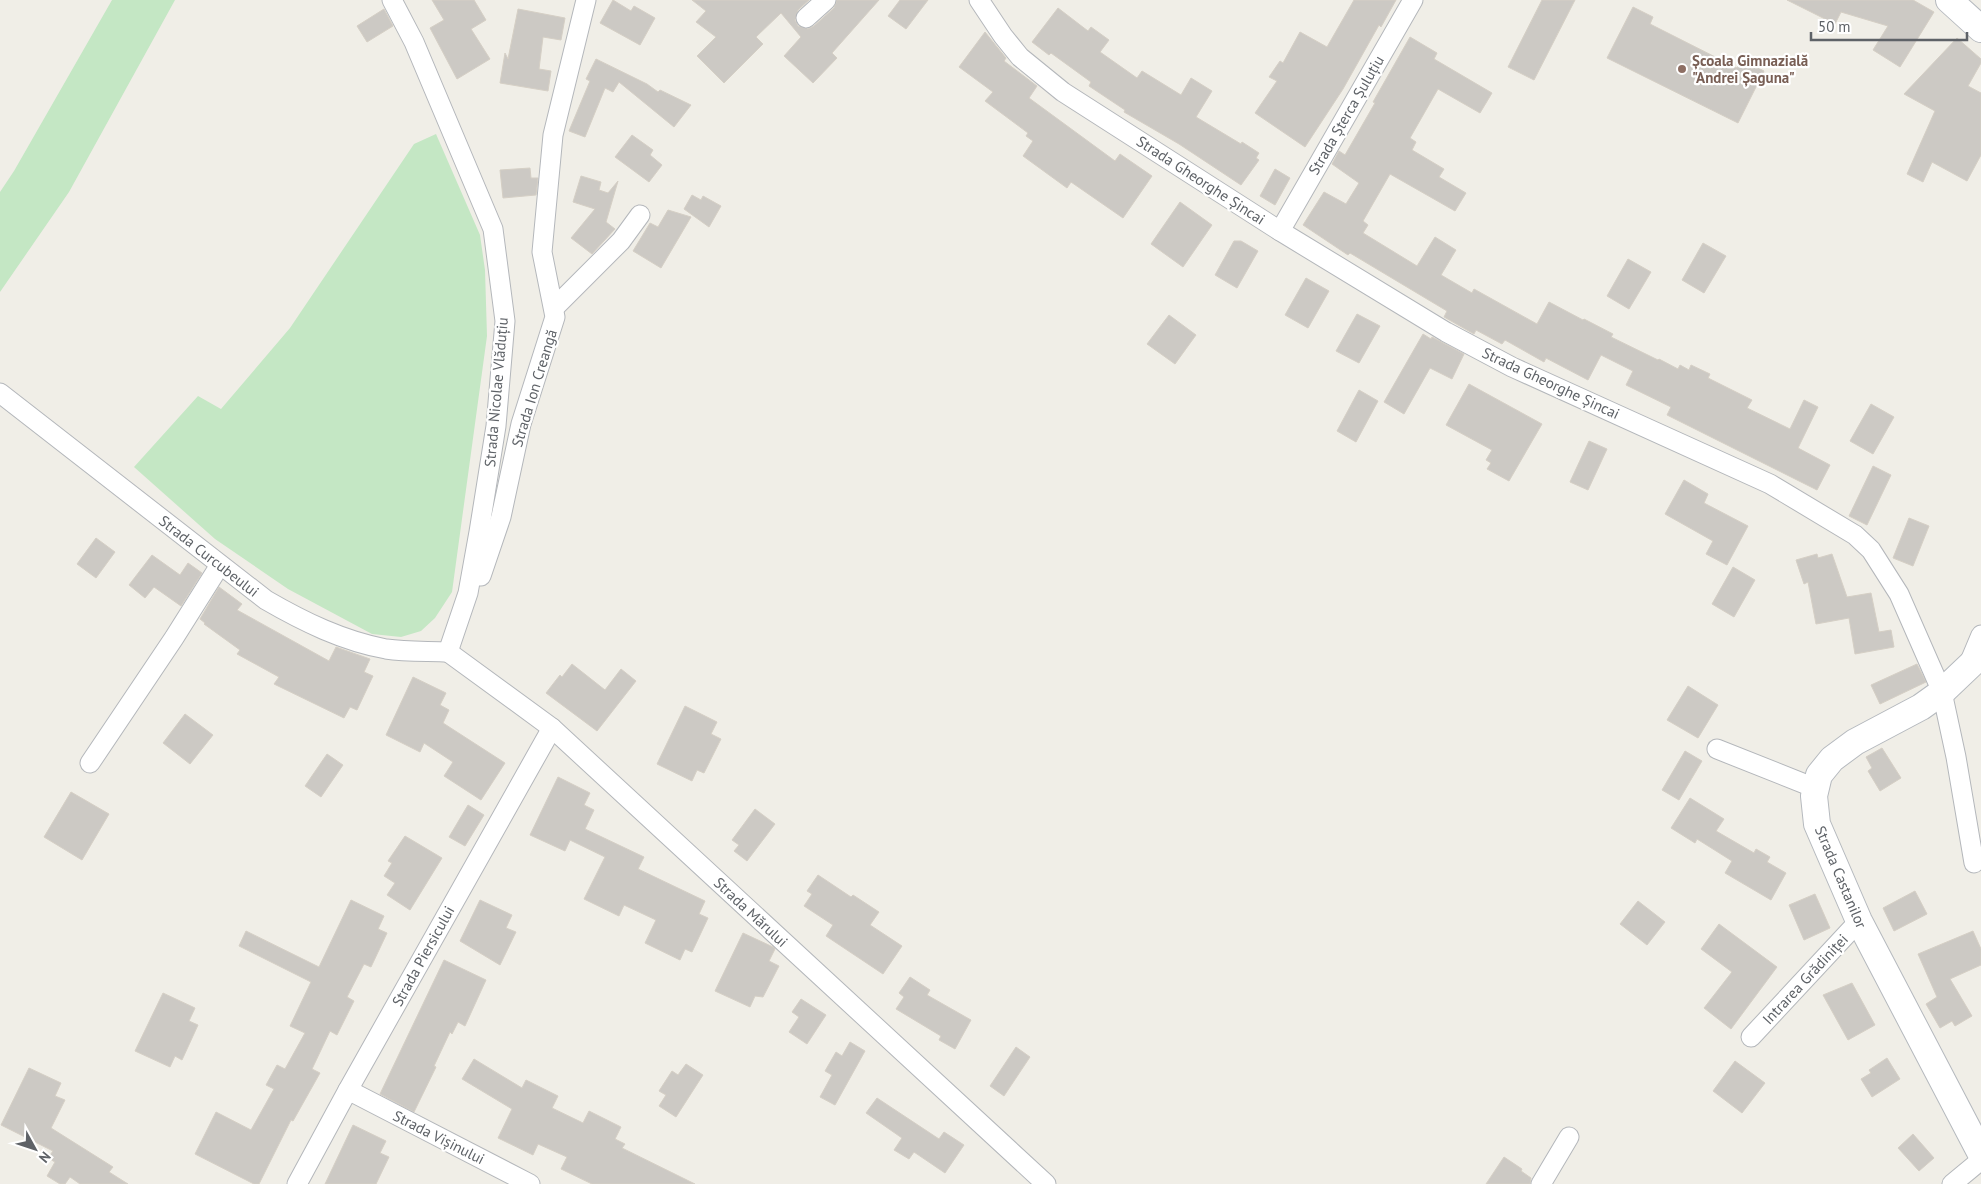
<svg xmlns="http://www.w3.org/2000/svg" width="1981" height="1184" font-family="'PT Sans',sans-serif">
  <style>
    .green { fill: #c4e7c4 }
    .building { fill: #ccc9c4; stroke: #d5cfc5 }
    .lines { fill: none; stroke-linecap: round; stroke-linejoin: round }
    .street-casing { stroke: #b4b7bb; stroke-width: 21 }
    .secondary-casing { stroke: #b5b9be; stroke-width: 28 }
    .street { stroke: #fff; stroke-width: 19 }
    .secondary { stroke: #fff; stroke-width: 26 }
    .education-dot { fill: #8d6e63; stroke: #fff; stroke-width: 2 }
    .labels { text-anchor: middle; dominant-baseline: central; stroke-width: 4.5; stroke-linejoin: round; paint-order: stroke }
    .education-label { font-size: 15px; font-weight: bold; fill: #785e54; stroke: #fff; text-anchor: start }
    .street-label { font-size: 15px; fill: #5e6267; stroke: #fff }
  </style>
  <rect width="100%" height="100%" fill="#f0eee7"/>
  <!-- green -->
  <g class="green">
    <polygon points="112,0 175,0 69,192 0,292 0,192 14,171"/>
    <polygon points="436,134 480,235 485,270 487,336 452,592 435,618 421,631 401,637 372,634 288,589 215,539 134,467 198,396 221,409 290,328 414,144"/>
  </g>
  <!-- building -->
  <g class="building">
    <polygon points="432,0 474,0 486,20 471,29 490,59 457,79 430,28 444,20"/>
    <polygon points="613,0 631,11 634,6 655,18 640,45 600,23"/>
    <polygon points="692,0 809,0 798,10 795,20 798,26 808,29 814,26 834,8 837,0 879,0 832,53 837,58 813,83 784,56 801,37 781,13 756,37 763,44 724,83 697,56 716,37 696,22 706,11"/>
    <polygon points="900,0 928,0 906,29 888,16"/>
    <polygon points="1354,0 1396,0 1381,27 1379,25 1343,89 1305,147 1255,113 1277,81 1269,77 1280,61 1283,63 1300,32 1327,47"/>
    <polygon points="1542,0 1575,0 1534,80 1508,67"/>
    <polygon points="1787,0 1913,0 1934,12 1900,67 1873,50 1888,26 1841,12 1835,24"/>
    <polygon points="1633,7 1653,17 1650,24 1737,68 1741,59 1764,71 1738,123 1607,58"/>
    <polygon points="1058,8 1088,31 1091,27 1109,40 1100,52 1137,78 1142,71 1181,95 1191,78 1212,91 1196,117 1241,144 1242,142 1259,153 1256,158 1259,160 1241,185 1179,144 1124,112 1125,110 1089,86 1091,82 1051,53 1049,55 1032,42"/>
    <polygon points="384,9 393,26 367,42 357,26"/>
    <polygon points="518,9 565,18 561,40 543,37 539,69 551,71 548,91 500,83 505,53 508,59"/>
    <polygon points="985,32 1006,58 1004,61 1037,86 1029,98 1115,161 1120,154 1152,176 1123,218 1071,182 1067,188 1023,156 1033,141 1026,136 1028,133 985,101 993,92 959,67"/>
    <polygon points="1410,37 1437,53 1434,59 1492,93 1480,113 1438,89 1410,138 1416,142 1412,150 1444,169 1439,177 1466,193 1455,211 1390,174 1363,221 1368,225 1363,233 1417,266 1435,237 1456,250 1441,275 1472,293 1474,289 1537,324 1549,302 1583,320 1584,319 1613,334 1611,337 1658,360 1659,359 1678,369 1680,365 1689,370 1691,365 1710,374 1708,378 1752,400 1747,408 1790,429 1804,400 1818,407 1798,448 1830,465 1817,490 1667,415 1671,407 1626,385 1633,371 1601,355 1588,380 1546,358 1544,362 1505,340 1502,344 1476,330 1474,334 1444,317 1447,311 1350,253 1348,255 1303,225 1324,192 1346,204 1359,183 1332,164 1339,151 1345,155 1375,103 1373,102"/>
    <polygon points="1957,38 1981,59 1981,63 1968,86 1981,93 1981,155 1967,181 1932,162 1923,182 1907,174 1935,111 1904,94"/>
    <polygon points="596,59 647,84 658,92 660,90 691,105 674,127 619,82 613,92 605,88 585,137 569,131 590,81 586,79"/>
    <polygon points="632,135 653,150 650,155 662,165 649,182 615,157"/>
    <polygon points="530,168 531,178 538,178 536,195 503,198 500,170"/>
    <polygon points="1275,169 1290,178 1275,205 1260,196"/>
    <polygon points="581,176 601,182 599,190 608,193 618,181 606,222 615,229 592,254 571,238 595,209 573,202"/>
    <polygon points="692,195 701,200 703,196 721,206 709,227 684,209"/>
    <polygon points="1180,202 1212,225 1183,267 1151,244"/>
    <polygon points="668,210 691,217 661,268 633,251 650,223 658,227"/>
    <polygon points="1234,241 1241,241 1258,251 1237,288 1215,275"/>
    <polygon points="1703,243 1726,256 1704,293 1682,280"/>
    <polygon points="1628,259 1651,272 1629,309 1607,296"/>
    <polygon points="1306,278 1329,291 1308,328 1285,315"/>
    <polygon points="1357,314 1380,326 1359,363 1336,351"/>
    <polygon points="1169,315 1196,335 1175,364 1147,344"/>
    <polygon points="1423,334 1431,339 1432,337 1464,354 1452,379 1430,368 1404,414 1384,402"/>
    <polygon points="1469,384 1542,424 1509,481 1487,469 1491,463 1486,460 1492,450 1446,425"/>
    <polygon points="1359,390 1378,401 1356,442 1337,431"/>
    <polygon points="1871,404 1894,417 1873,454 1850,441"/>
    <polygon points="1589,441 1607,449 1588,490 1570,482"/>
    <polygon points="1873,466 1891,475 1867,525 1849,516"/>
    <polygon points="1684,480 1708,494 1704,503 1748,526 1727,565 1706,554 1713,541 1665,514"/>
    <polygon points="1909,518 1929,526 1913,566 1893,558"/>
    <polygon points="96,538 115,552 96,578 77,564"/>
    <polygon points="1817,554 1818,558 1832,554 1847,597 1871,593 1879,632 1891,630 1894,647 1855,654 1849,618 1816,624 1808,582 1804,584 1796,560"/>
    <polygon points="152,555 180,575 188,563 202,573 181,606 154,587 145,598 129,585"/>
    <polygon points="1733,567 1755,580 1734,617 1712,604"/>
    <polygon points="219,587 242,604 237,610 329,661 336,647 370,659 364,672 373,676 357,710 350,707 344,718 274,684 279,677 237,654 240,650 204,624 205,623 200,619"/>
    <polygon points="572,664 605,690 621,669 636,681 597,731 546,693 560,675 562,677"/>
    <polygon points="1917,664 1926,682 1880,704 1871,685"/>
    <polygon points="413,677 446,693 440,705 449,710 443,723 505,763 481,800 444,776 453,762 424,743 420,752 386,735"/>
    <polygon points="1688,686 1718,705 1698,738 1667,720"/>
    <polygon points="685,706 717,722 711,734 721,739 704,773 697,770 692,781 657,764"/>
    <polygon points="185,714 213,735 190,764 163,743"/>
    <polygon points="1882,748 1901,778 1880,791 1868,771 1872,768 1866,757"/>
    <polygon points="1685,751 1702,761 1679,800 1662,790"/>
    <polygon points="327,754 343,765 321,797 305,786"/>
    <polygon points="558,777 590,793 584,805 594,810 585,829 644,857 638,869 705,901 699,914 708,918 692,952 685,949 680,960 645,943 656,920 624,905 619,916 584,899 605,857 570,840 565,851 530,835"/>
    <polygon points="71,792 109,814 82,860 44,837"/>
    <polygon points="1690,798 1724,819 1716,831 1754,853 1756,849 1770,857 1767,862 1786,873 1771,900 1725,873 1732,861 1697,839 1695,843 1671,828"/>
    <polygon points="468,805 484,815 465,846 449,837"/>
    <polygon points="755,809 775,824 747,861 734,851 739,845 732,840"/>
    <polygon points="405,836 442,858 410,910 387,895 395,883 384,876 392,863 388,861"/>
    <polygon points="818,875 851,897 853,895 879,912 870,925 902,946 883,974 826,936 833,925 804,906 812,894 807,891"/>
    <polygon points="1915,891 1927,914 1894,931 1883,908"/>
    <polygon points="1815,894 1830,928 1804,940 1789,905"/>
    <polygon points="351,900 384,916 378,929 387,933 371,967 364,964 347,997 354,1001 337,1035 330,1031 312,1069 320,1073 293,1121 291,1120 259,1184 254,1184 195,1154 216,1112 251,1130 274,1089 266,1085 277,1065 285,1069 305,1033 290,1026 311,982 239,946 246,931 319,967"/>
    <polygon points="480,900 512,915 506,928 516,932 500,965 460,941"/>
    <polygon points="1638,901 1665,922 1647,945 1620,924"/>
    <polygon points="1719,924 1777,967 1731,1029 1704,1008 1732,972 1701,949"/>
    <polygon points="1973,931 1981,949 1981,965 1950,979 1972,1016 1955,1026 1952,1021 1940,1028 1926,1004 1937,997 1918,954"/>
    <polygon points="743,933 773,947 775,949 769,961 779,966 763,997 755,996 750,1007 715,991"/>
    <polygon points="444,960 486,980 465,1026 458,1022 452,1034 450,1032 434,1066 436,1067 414,1112 380,1094"/>
    <polygon points="910,977 930,990 927,995 971,1020 955,1049 939,1040 941,1036 896,1009 904,997 899,993"/>
    <polygon points="1852,983 1875,1025 1848,1040 1823,995"/>
    <polygon points="163,993 195,1008 189,1021 198,1025 182,1060 175,1056 170,1067 135,1051"/>
    <polygon points="801,999 826,1015 807,1044 789,1032 799,1017 792,1012"/>
    <polygon points="850,1042 865,1051 835,1105 820,1097 832,1075 825,1071 836,1052 842,1056"/>
    <polygon points="1016,1047 1030,1057 1004,1096 990,1086"/>
    <polygon points="1887,1058 1900,1079 1872,1097 1861,1079 1871,1073 1869,1070"/>
    <polygon points="474,1059 522,1088 526,1080 558,1096 552,1108 583,1123 589,1111 621,1127 615,1139 625,1144 622,1148 695,1184 592,1184 561,1169 567,1157 538,1144 533,1155 498,1138 512,1109 462,1079"/>
    <polygon points="1735,1061 1765,1083 1742,1113 1713,1091"/>
    <polygon points="686,1064 703,1075 676,1117 659,1106 666,1095 659,1091 672,1071 678,1075"/>
    <polygon points="29,1068 61,1083 55,1096 65,1100 51,1128 113,1167 109,1172 128,1184 80,1184 70,1177 65,1184 60,1184 47,1176 55,1162 48,1158 53,1151 1,1125"/>
    <polygon points="877,1098 939,1139 944,1132 964,1145 945,1173 914,1152 909,1159 894,1150 902,1138 866,1113"/>
    <polygon points="353,1125 386,1141 380,1153 389,1157 376,1184 325,1184"/>
    <polygon points="1913,1134 1934,1158 1919,1171 1898,1148"/>
    <polygon points="1504,1157 1522,1169 1521,1171 1531,1178 1530,1184 1486,1184"/>
  </g>
  <g class="lines">
    <!-- street casing -->
    <g class="street-casing">
      <g id="street">
        <polyline points="392,0 414,42 493,229 505,321 496,426 479,532 468,593 448,652"/>
        <polyline points="979,0 1003,36 1020,57 1063,92 1280,231 1446,332 1512,367 1770,484 1855,535 1871,550 1899,594 1942,692 1956,757 1974,863"/>
        <polyline points="806,18 826,0"/>
        <polyline points="1280,231 1413,0"/>
        <polyline points="554,308 621,241 640,215"/>
        <path d="M0,393L266,600C304,622 343,641 386,649C406,652 428,651 448,652"/>
        <polyline points="481,576 501,517 521,424 555,317 542,252 553,135 586,0"/>
        <polyline points="448,652 552,728 1046,1184"/>
        <polyline points="1968,666 1981,635"/>
        <polyline points="1717,749 1815,788"/>
        <polyline points="90,763 174,638 220,565"/>
        <polyline points="1751,1037 1859,921"/>
        <polyline points="348,1090 530,1184"/>
        <polyline points="297,1184 348,1090 552,728"/>
        <polyline points="1541,1184 1569,1137"/>
        <polyline points="1952,1184 1981,1160"/>
      </g>
    </g>
    <!-- secondary casing -->
    <g class="secondary-casing">
      <g id="secondary">
        <polyline points="1949,0 1981,29"/>
        <polyline points="1981,655 1942,692 1921,707 1855,742 1832,759 1819,775 1814,796 1817,824 1859,921 1981,1154"/>
      </g>
    </g>
    <!-- street -->
    <use href="#street" class="street"/>
    <!-- secondary -->
    <use href="#secondary" class="secondary"/>
  </g>
  <!-- markers -->
  <circle class="education-dot" cx="1682" cy="69" r="5"/>
  <g class="labels">
    <!-- education labels -->
    <g class="education-label">
      <text x="1692" y="60">Școala Gimnazială<tspan x="1692" dy="17">"Andrei Șaguna"</tspan></text>
    </g>
    <!-- street labels -->
    <g class="street-label">
      <text transform="translate(1346 115) rotate(-60)">Strada Șterca Șuluțiu</text>
      <text transform="translate(1201 180) rotate(33)">Strada Gheorghe Șincai</text>
      <text transform="translate(1551 383) rotate(25)">Strada Gheorghe Șincai</text>
      <text transform="translate(534 388) rotate(-73)">Strada Ion Creangă</text>
      <text transform="translate(496 392) rotate(-85)">Strada Nicolae Vlăduțiu</text>
      <text transform="translate(209 556) rotate(38)">Strada Curcubeului</text>
      <text transform="translate(1841 877) rotate(67)">Strada Castanilor</text>
      <text transform="translate(751 912) rotate(43)">Strada Mărului</text>
      <text transform="translate(423 956) rotate(-61)">Strada Piersicului</text>
      <text transform="translate(1805 979) rotate(-47)">Intrarea Grădiniței</text>
      <text transform="translate(439 1137) rotate(27)">Strada Vișinului</text>
    </g>
  </g>
  <!-- north arrow -->
  <g transform="translate(35 1149) rotate(130)" stroke="#ffffff" stroke-width="4" paint-order="stroke">
  <path d="M0-4L9 19L0 12L-9 19Z" fill="#5e6267"/>
  <text y="-8" font-size="14" font-weight="bold" text-anchor="middle" fill="#5e6267">N</text>
  </g>
  <!-- scale -->
  <path d="M1811 32v8h156v-8" fill="none" stroke="#5e6267" stroke-width="2.5"/>
  <text x="1818" y="32" font-size="15" fill="#5e6267" stroke="#ffffff" stroke-width="4" paint-order="stroke">50 m</text>
</svg>
